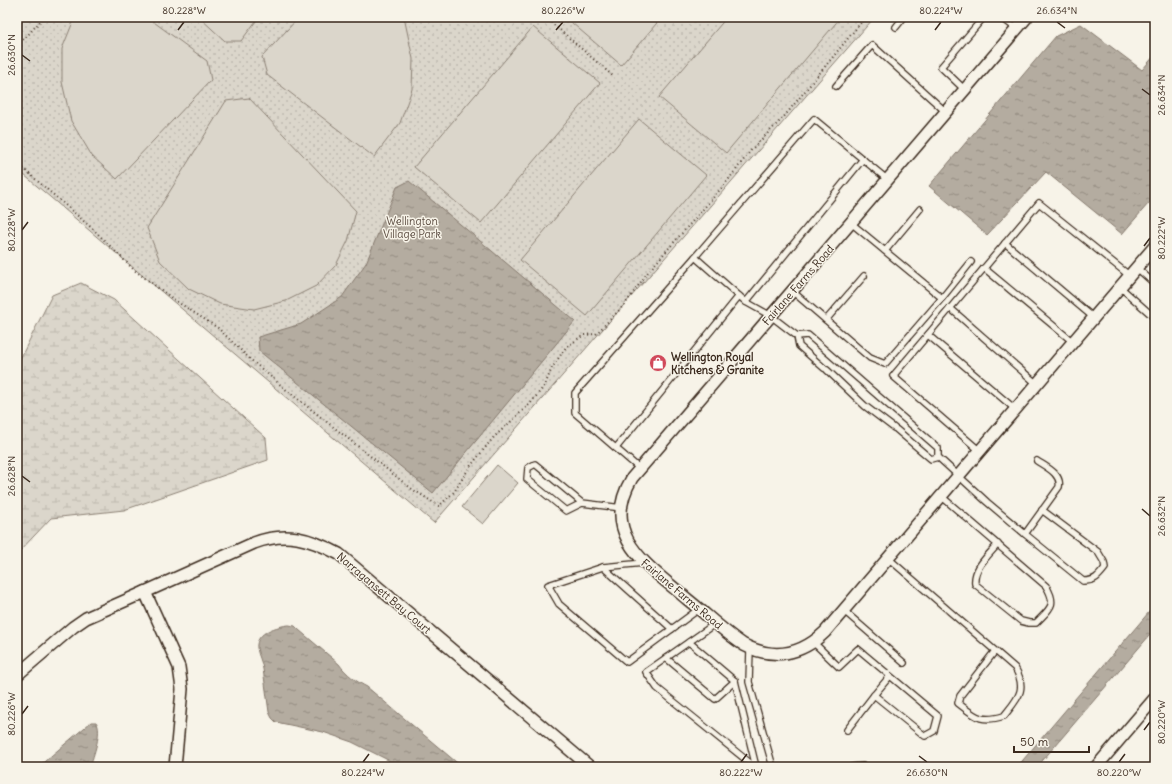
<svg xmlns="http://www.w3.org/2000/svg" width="1172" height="784" font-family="Delius,sans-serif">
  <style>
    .wetland { fill: url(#wetland-marsh); stroke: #8b8074 }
    .park { fill: url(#park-dots); stroke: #8b8074 }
    .garden { fill: #dbd6cb; stroke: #8b8074 }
    .water { fill: url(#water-ripples); stroke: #84786c }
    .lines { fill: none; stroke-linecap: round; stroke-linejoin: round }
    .service-casing { stroke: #3b2a1e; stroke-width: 8 }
    .minor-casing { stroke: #3b2a1e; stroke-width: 14 }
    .path { stroke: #3b2a1e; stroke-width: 2; stroke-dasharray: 1 3; stroke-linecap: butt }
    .service { stroke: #f7f3e8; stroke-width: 5.5 }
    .minor { stroke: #f7f3e8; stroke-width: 11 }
    .ticks { fill: none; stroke: #3b2a1e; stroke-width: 1.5 }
    .labels { text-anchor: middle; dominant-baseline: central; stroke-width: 3; stroke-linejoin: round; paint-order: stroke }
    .park-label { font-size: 11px; fill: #5b4c41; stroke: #f7f3e8 }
    .street-label { font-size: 11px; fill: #3b2a1e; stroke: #f7f3e8 }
    .poi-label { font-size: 11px; font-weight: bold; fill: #3b2a1e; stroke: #f7f3e8; text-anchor: start }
    .neatline { fill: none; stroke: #3b2a1e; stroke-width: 1.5 }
    .ticks-label { font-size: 10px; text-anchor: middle; fill: #3b2a1e }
  </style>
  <defs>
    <pattern id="wetland-marsh" width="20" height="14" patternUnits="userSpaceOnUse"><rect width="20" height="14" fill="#dbd6cb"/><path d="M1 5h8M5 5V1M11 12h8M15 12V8" fill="none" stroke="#bdb8ae"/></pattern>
    <pattern id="park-dots" width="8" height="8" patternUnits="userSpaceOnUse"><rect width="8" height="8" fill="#dbd6cb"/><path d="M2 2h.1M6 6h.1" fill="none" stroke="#bdb8ae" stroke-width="1.8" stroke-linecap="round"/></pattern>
    <pattern id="water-ripples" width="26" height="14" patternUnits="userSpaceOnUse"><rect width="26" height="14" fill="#b4aca0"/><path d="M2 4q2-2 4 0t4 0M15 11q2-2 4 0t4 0" fill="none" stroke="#948c82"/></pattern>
  </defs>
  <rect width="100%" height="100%" fill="#f7f3e8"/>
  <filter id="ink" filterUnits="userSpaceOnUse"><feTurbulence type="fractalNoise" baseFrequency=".025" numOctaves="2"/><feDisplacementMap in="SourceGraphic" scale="8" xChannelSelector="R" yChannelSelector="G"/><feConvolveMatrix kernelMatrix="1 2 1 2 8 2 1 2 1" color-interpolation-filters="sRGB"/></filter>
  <g filter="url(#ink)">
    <!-- wetland -->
    <polygon class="wetland" points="81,283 114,300 266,438 268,460 124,510 51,518 17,554 17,365 52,295"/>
    <!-- park -->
    <polygon class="park" points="17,17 871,17 873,19 434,523 17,169"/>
    <!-- garden -->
    <g class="garden">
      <polygon points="75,17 147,17 207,61 211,80 117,179 92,156 71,121 62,82 62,49"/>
      <polygon points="199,17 259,17 241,41 225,41"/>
      <polygon points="299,17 404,17 413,59 412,89 400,123 374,157 267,75 262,57"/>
      <polygon points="565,17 662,17 621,65"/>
      <polygon points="727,17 841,17 726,153 659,97"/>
      <polygon points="533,27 600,83 481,223 414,167"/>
      <polygon points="249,98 356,211 348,241 336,265 316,286 286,301 254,309 220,304 189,289 160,261 147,228 226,101"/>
      <polygon points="639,119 706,175 587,316 520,260"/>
      <polygon points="497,465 518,483 483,524 462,507"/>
    </g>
    <!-- water -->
    <g class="water">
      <polygon points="1081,24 1142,70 1155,55 1155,196 1122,234 1046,172 987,235 929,186 1056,36"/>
      <polygon points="409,181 575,321 433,493 259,351 258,337 301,324 342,297 366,263 397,187"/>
      <polygon points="1155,605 1155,629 1037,767 1017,767"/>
      <path d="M289,625L295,626L299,630L339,664C346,674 357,682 367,687L462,767H398L388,760L352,742L323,732L276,722L272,718L269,712C267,698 265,683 263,669C262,662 258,655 257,648C255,632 278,626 289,625Z"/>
      <path d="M91,722H96C103,731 93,756 90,767H38Z"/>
    </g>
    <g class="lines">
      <!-- service casing -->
      <g class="service-casing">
        <g id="service">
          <polyline points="1001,17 1017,29"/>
          <polyline points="896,27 904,17"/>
          <polyline points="836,86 872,45 946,112"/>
          <polyline points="965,90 941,67 984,17"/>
          <polyline points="1005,243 1094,318"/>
          <polyline points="885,251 920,209"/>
          <polyline points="984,268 1073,342"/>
          <polyline points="1137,268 1155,284"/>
          <polyline points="1120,287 1155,318"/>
          <polyline points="792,291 870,358 885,364 942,298 851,223"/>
          <polyline points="942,298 971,262"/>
          <polyline points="746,302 863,159"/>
          <polyline points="950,308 1037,384"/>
          <polyline points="826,320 864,276"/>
          <polyline points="928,335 1015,409"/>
          <path d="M797,336L808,335L938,448V457L987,502L1025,534L1059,487C1062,474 1046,467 1037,461"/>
          <polyline points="824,368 799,346 797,336 771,316 746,302 695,257 814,119 888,180"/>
          <polyline points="827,370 865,406 894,428"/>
          <polyline points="897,430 931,459 938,457"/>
          <polyline points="616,448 739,296"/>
          <polyline points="980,451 893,376 1039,203 1130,276"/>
          <polyline points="640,469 575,413 575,393 695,257"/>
          <path d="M941,496L1046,586C1058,606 1049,609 1036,623H1029L1021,621L975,584C973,568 988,556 998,544"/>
          <polyline points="582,503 566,511 527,479 528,468 535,464 582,503 622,508"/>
          <path d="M1025,534L1083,581C1095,581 1098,577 1105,568L1104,562L1098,552L1042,510"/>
          <path d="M888,558L1015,668C1028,690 1017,699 1004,716C981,723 976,717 958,703L960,696L995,651"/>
          <polyline points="644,563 603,567 548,585 559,604 627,662 699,609"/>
          <polyline points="603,567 672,629"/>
          <polyline points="843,610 904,663"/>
          <polyline points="716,623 646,672 657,688 755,767"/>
          <polyline points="689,642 735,681 756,767"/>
          <polyline points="813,642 839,667 858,649 938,716 934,731 925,736 874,695 890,676"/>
          <polyline points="750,649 749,682 773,767"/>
          <polyline points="666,658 715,699 735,681"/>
          <polyline points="847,730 874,695"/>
          <polyline points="852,767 863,766 865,767"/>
        </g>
      </g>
      <!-- minor casing -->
      <g class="minor-casing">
        <g id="minor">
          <path d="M1027,17L632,478C598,536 649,566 687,599C706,614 724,632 744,645C773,660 801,655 825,632L1155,246"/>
          <path d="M145,592L254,543C286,531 309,538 339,554L590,767"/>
          <polyline points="17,675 73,627 86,618 145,592 179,667 182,689 175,767"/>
          <polyline points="1096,767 1155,698"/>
        </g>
      </g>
      <!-- path -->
      <g class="path">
        <polyline points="545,17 614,77"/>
        <polyline points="17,45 27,36 44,17"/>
        <polyline points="17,163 95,231 134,270 176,301 218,328 251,360 289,392 412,489 439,506 454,492 469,468 493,438 530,404 545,385 552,368 566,347 584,335 596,334 626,303 648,272 725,184 752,149 783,118 863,20 860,17"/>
      </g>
      <!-- service -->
      <use href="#service" class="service"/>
      <!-- minor -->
      <use href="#minor" class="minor"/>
    </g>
  </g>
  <!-- ticks -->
  <path class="ticks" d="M1057,22L1065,28M178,30L184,22M556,30L563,22M935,30L941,22M22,55L30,61M1142,89L1150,95M22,230L28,222M1144,246L1150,238M22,476L30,482M1142,509L1150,516M22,714L28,706M1144,730L1150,722M919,756L927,762M363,762L369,754M741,762L747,754M1119,762L1125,754"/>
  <!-- icons -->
  <defs>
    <g id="shop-disc" transform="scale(0.9)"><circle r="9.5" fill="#d1495b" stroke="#f7f3e8"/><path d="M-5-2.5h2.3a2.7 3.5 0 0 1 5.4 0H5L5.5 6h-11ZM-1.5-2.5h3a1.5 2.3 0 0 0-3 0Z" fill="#fff"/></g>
  </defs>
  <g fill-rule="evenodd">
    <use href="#shop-disc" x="658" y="363"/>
  </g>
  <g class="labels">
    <!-- park labels -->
    <g class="park-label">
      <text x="412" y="221">Wellington<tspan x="412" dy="13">Village Park</tspan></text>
    </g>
    <!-- street labels -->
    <g class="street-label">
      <text transform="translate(798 285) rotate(-49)">Fairlane Farms Road</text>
      <text transform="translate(384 593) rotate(40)">Narragansett Bay Court</text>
      <text transform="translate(682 594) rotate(40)">Fairlane Farms Road</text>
    </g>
    <!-- poi labels -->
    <g class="poi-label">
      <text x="671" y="357">Wellington Royal<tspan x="671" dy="13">Kitchens &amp; Granite</tspan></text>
    </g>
  </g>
  <!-- margin -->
  <rect width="1172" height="784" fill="none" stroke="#f7f3e8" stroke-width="44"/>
  <!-- scale -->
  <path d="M1014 746v6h75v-6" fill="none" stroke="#3b2a1e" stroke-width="2"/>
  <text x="1020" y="746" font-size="12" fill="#3b2a1e" stroke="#f7f3e8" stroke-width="3" paint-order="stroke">50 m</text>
  <rect x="22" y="22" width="1128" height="740" class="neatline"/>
  <g class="ticks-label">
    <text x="184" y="14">80.228°W</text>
    <text x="563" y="14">80.226°W</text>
    <text x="941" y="14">80.224°W</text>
    <text x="1057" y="14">26.634°N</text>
    <text transform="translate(11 55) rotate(-90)" y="4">26.630°N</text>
    <text transform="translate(1161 95) rotate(-90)" y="4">26.634°N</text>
    <text transform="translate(11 230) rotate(-90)" y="4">80.228°W</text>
    <text transform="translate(1161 238) rotate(-90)" y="4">80.222°W</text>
    <text transform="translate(11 476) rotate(-90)" y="4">26.628°N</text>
    <text transform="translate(1161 516) rotate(-90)" y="4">26.632°N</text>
    <text transform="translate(11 714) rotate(-90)" y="4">80.226°W</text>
    <text transform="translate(1161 722) rotate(-90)" y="4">80.220°W</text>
    <text x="363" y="776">80.224°W</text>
    <text x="741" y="776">80.222°W</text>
    <text x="927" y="776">26.630°N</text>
    <text x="1119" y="776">80.220°W</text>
  </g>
</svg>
